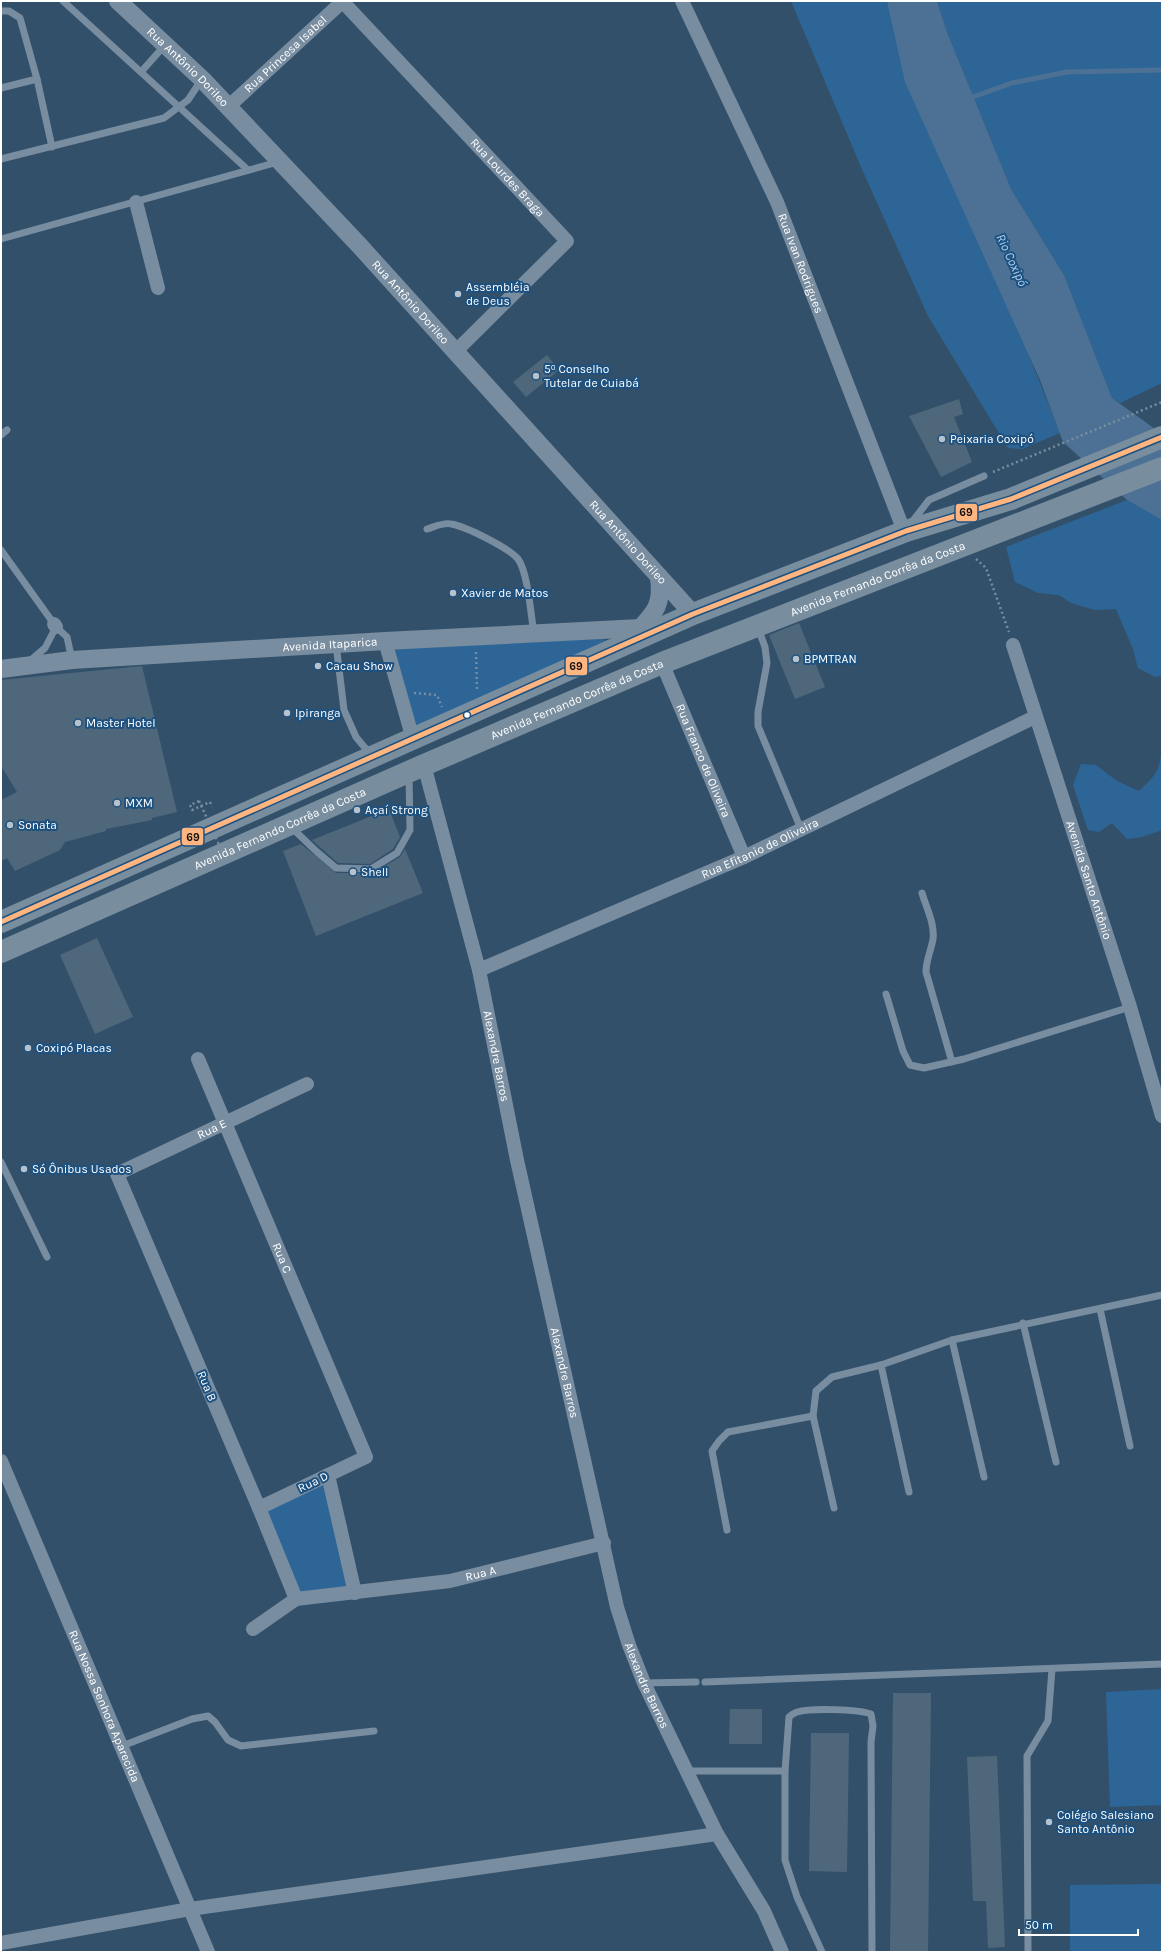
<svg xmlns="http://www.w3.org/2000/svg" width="1163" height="1953" font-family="Karla,sans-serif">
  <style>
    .green { fill: #2d6696 }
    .water { fill: #4c7194 }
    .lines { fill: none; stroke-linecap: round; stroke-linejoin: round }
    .stream { stroke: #4c7194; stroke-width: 5 }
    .building { fill: #4f677b }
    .path { stroke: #798da0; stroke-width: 2.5; stroke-dasharray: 2 3; stroke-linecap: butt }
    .service { stroke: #798da0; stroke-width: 7 }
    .minor { stroke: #798da0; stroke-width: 14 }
    .tertiary { stroke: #798da0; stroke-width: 18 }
    .trunk { stroke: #788e9f; stroke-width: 22 }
    .path-bridge { stroke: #798da0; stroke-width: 2.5; stroke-dasharray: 2 3; stroke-linecap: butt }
    .bus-1-casing { stroke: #1d5180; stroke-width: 8 }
    .bus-1 { stroke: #ffb580; stroke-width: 5 }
    .poi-dot { fill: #b8c2cb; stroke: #1d5180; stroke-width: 1.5 }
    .bus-dot { fill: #fff; stroke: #1d5180; stroke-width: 1.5 }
    .labels { text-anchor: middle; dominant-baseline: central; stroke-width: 4; stroke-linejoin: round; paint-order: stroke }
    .street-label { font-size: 12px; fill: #fff; stroke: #1d5180 }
    .poi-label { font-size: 12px; fill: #fff; stroke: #1d5180; text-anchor: start }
    .water-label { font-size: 13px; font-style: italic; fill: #acd1f1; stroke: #1d5180 }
    .line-badge { stroke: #1d5180; stroke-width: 1.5 }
    .pale-badge-label { font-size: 11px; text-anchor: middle; font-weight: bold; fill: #111 }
  </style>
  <rect width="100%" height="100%" fill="#33506a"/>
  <!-- green -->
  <g class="green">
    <polygon points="791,1 887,1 1060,433 1022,449 1008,448 928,316 861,167"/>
    <polygon points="937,1 1162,1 1162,383 1120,403 1112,398 1064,275 1011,189 947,32"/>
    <polygon points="1127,500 1162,520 1162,675 1155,677 1138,668 1133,649 1116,609 1095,610 1071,603 1059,595 1038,593 1015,582 1006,547"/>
    <polygon points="604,639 605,641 425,725 416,725 393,648 397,645"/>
    <path d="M1162,750V830L1142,837L1127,839L1112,823L1099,832L1088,830L1073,785L1081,764L1096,765L1117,781L1139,791C1155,776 1159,772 1162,750Z"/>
    <polygon points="326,1481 351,1588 298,1595 267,1510"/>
    <polygon points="1162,1689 1162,1805 1110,1807 1106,1692"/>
    <polygon points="1162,1884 1162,1952 1070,1952 1070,1885"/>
  </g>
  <!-- water -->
  <polygon class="water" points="887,1 937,1 947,32 1011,189 1064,275 1112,398 1162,434 1162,520 1127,500 1063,442 1040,380 905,82"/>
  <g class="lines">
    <!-- stream -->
    <polyline class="stream" points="967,99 1012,83 1067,72 1162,70"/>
  </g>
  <!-- building -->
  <g class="building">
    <polygon points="547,355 559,370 526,397 513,382"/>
    <polygon points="959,399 963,414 954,417 972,462 941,477 909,416"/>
    <polygon points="799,623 825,687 795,699 769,635"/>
    <polygon points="142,666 177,812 152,818 152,820 106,829 106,831 65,842 60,850 15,871 7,858 1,861 1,800 17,792 1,766 1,680"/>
    <polygon points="389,809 400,837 393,849 370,864 338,863 312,840"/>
    <polygon points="301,844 336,873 373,873 400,857 405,849 423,893 316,936 283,851"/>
    <polygon points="97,938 133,1017 95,1034 60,955"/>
    <polygon points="893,1693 931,1693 928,1952 890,1952"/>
    <polygon points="730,1709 762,1709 762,1744 729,1744"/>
    <polygon points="811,1733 849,1733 847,1872 809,1871"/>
    <polygon points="997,1756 1005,1947 988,1948 986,1901 973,1901 967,1757"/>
  </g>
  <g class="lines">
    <!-- path -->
    <g class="path">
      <polyline points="993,472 1162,402"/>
      <polyline points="976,559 986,568 1009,632"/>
      <polyline points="476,652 477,689"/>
      <polyline points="414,693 437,695 442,707"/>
      <polyline points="199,801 190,805 192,810 210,802 212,807"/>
    </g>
    <!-- service -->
    <g class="service">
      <polyline points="63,1 248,170"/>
      <polyline points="1,11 9,11 20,18 37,79 52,147"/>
      <polyline points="141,72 165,45"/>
      <polyline points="1,88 37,79"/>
      <polyline points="1,159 164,118 188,100 202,79"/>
      <polyline points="1,239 278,162"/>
      <polyline points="1,435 7,430"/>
      <polyline points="912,522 929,500 984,476"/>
      <path d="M427,529C434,527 444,522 451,524C465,526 509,548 518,559C528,572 531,617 534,634"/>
      <polyline points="1,550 54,624"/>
      <polyline points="758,628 765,647 767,663 758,712 758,726 801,829"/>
      <polyline points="336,644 344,710 356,737 371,755"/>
      <polyline points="31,660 45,648 56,627 67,637 72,660"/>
      <polyline points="291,827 317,852 336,868 371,869 397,853 410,830 409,774"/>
      <path d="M922,893C926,907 935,924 933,939C931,951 926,960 926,972L952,1062"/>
      <polyline points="886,994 903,1051 910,1065 924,1068 964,1059 1130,1007"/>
      <polyline points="1,1162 47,1257"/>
      <polyline points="1100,1309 1130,1446"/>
      <polyline points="1023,1323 1056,1462"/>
      <polyline points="952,1340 984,1477"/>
      <polyline points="881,1365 909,1492"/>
      <polyline points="834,1508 813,1416 816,1391 832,1377 881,1365 952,1340 1162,1295"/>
      <polyline points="727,1530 712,1451 719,1441 728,1432 813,1416"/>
      <polyline points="705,1682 1162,1664"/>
      <polyline points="644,1683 696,1682"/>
      <polyline points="122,1746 192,1719 208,1716 215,1722 228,1740 241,1746 374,1731"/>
      <polyline points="687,1771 785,1771 785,1860 797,1897 822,1952"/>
      <path d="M785,1771L789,1717C791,1715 794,1713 797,1712C811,1708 857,1709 871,1714L873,1726L871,1742L872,1952"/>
      <polyline points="1028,1952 1027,1756 1048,1721 1052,1669"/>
    </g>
    <!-- minor -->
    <g class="minor">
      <path id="s1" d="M342,1L567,241L456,351"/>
      <path id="s2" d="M682,1L777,202L904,531"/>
      <path id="s3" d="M228,107L343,1"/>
      <polyline points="136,202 158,288"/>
      <polyline points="54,624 56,627"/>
      <polyline points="385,641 413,739"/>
      <path id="s4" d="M1013,645L1130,1007L1162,1116"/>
      <path id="s5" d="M662,663L744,857"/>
      <path id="s6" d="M424,765L479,970L517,1160L617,1607L629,1645L644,1683L717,1834L764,1911L782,1952"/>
      <path id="s7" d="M479,970L744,857L1035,717"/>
      <path id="s8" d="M198,1059L366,1457L259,1508"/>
      <path id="s9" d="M1,1461L208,1952"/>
      <polyline points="328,1475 355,1593"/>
      <path id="s10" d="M296,1599L259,1508L117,1174L307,1084"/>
      <path id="s11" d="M253,1629L296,1599L450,1581L604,1543"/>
      <polyline points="1,1943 190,1909 717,1834"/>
    </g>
    <!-- tertiary -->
    <g class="tertiary">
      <path id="s12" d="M118,1L202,79L358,244L693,614"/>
      <path d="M634,635C654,613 663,607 659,577"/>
      <path id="s13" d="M1,669L72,660L385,641L641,628L659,629"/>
    </g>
    <!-- trunk -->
    <g class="trunk">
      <polyline points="1,922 693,614 906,531 1011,499 1162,437"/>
      <path id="s14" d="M1,952L424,765L662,663L1162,468"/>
    </g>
    <!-- path-bridge -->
    <polyline class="path-bridge" points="199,801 226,860"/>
    <!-- bus-1 casing -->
    <g class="bus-1-casing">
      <polyline id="bus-1" points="1,922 693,614 906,531 1011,499 1162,437"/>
    </g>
    <!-- bus-1 -->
    <use href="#bus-1" class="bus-1"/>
  </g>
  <!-- markers -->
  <g class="poi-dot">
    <circle cx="458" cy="294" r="4"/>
    <circle cx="536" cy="376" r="4"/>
    <circle cx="942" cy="439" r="4"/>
    <circle cx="453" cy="593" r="4"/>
    <circle cx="796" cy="659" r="4"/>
    <circle cx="318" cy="666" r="4"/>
    <circle cx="287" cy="713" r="4"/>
    <circle cx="78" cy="723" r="4"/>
    <circle cx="117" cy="803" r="4"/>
    <circle cx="357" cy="810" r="4"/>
    <circle cx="10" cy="825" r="4"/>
    <circle cx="353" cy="872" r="4"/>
    <circle cx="28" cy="1048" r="4"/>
    <circle cx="24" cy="1169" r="4"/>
    <circle cx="1049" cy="1822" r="4"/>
  </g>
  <circle class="bus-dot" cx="467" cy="715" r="3.5"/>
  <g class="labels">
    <!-- street labels -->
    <g class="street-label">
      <text stroke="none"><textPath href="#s3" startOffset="78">Rua Princesa Isabel</textPath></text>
      <text stroke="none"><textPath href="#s12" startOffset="96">Rua Antônio Dorileo</textPath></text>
      <text stroke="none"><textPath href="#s1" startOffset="242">Rua Lourdes Braga</textPath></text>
      <text stroke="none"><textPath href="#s2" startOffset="288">Rua Ivan Rodrigues</textPath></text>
      <text stroke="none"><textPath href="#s12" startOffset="420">Rua Antônio Dorileo</textPath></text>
      <text stroke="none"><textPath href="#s12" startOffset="744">Rua Antônio Dorileo</textPath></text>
      <text stroke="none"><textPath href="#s14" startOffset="953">Avenida Fernando Corrêa da Costa</textPath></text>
      <text stroke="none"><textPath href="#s13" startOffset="330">Avenida Itaparica</textPath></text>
      <text stroke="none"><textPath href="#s14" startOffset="629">Avenida Fernando Corrêa da Costa</textPath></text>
      <text stroke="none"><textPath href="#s5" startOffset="106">Rua Franco de Oliveira</textPath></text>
      <text stroke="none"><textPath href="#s14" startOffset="305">Avenida Fernando Corrêa da Costa</textPath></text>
      <text stroke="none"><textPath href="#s7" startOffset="306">Rua Efitanio de Oliveira</textPath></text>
      <text stroke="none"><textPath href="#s4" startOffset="247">Avenida Santo Antônio</textPath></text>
      <text stroke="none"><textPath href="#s6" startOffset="300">Alexandre Barros</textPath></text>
      <text stroke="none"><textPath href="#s10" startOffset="566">Rua E</textPath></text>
      <text stroke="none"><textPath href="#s8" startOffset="216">Rua C</textPath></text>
      <text stroke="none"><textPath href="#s6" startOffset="624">Alexandre Barros</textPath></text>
      <text transform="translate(207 1386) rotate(67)">Rua B</text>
      <text transform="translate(313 1482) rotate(-26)">Rua D</text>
      <text stroke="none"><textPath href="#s11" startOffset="239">Rua A</textPath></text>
      <text stroke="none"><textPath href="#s6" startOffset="948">Alexandre Barros</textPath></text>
      <text stroke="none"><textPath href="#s9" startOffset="266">Rua Nossa Senhora Aparecida</textPath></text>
    </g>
    <!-- poi labels -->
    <g class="poi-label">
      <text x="466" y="287">Assembléia<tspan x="466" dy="14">de Deus</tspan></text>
      <text x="544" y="369">5⁰ Conselho<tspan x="544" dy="14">Tutelar de Cuiabá</tspan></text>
      <text x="950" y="439">Peixaria Coxipó</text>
      <text x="461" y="593">Xavier de Matos</text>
      <text x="804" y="659">BPMTRAN</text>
      <text x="326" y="666">Cacau Show</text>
      <text x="295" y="713">Ipiranga</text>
      <text x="86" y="723">Master Hotel</text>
      <text x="125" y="803">MXM</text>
      <text x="365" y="810">Açaí Strong</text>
      <text x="18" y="825">Sonata</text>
      <text x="361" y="872">Shell</text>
      <text x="36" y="1048">Coxipó Placas</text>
      <text x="32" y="1169">Só Ônibus Usados</text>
      <text x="1057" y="1815">Colégio Salesiano<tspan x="1057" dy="14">Santo Antônio</tspan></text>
    </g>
    <!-- water labels -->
    <g class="water-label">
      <text transform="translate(1012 260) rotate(65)">Rio Coxipó</text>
    </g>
  </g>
  <g class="line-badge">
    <rect x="955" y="503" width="23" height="19" rx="4" fill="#ffb580"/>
    <rect x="565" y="656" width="23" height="20" rx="4" fill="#ffb580"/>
    <rect x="181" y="827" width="23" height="19" rx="4" fill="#ffb580"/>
  </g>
  <g class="pale-badge-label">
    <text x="966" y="516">69</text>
    <text x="576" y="670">69</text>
    <text x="193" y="841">69</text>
  </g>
  <!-- border -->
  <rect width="1163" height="1953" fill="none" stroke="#ffffff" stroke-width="4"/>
  <!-- scale -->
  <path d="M1019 1929v6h119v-6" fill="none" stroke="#ffffff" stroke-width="2"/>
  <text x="1025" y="1929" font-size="12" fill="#ffffff" stroke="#1d5180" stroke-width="3" paint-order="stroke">50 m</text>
</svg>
